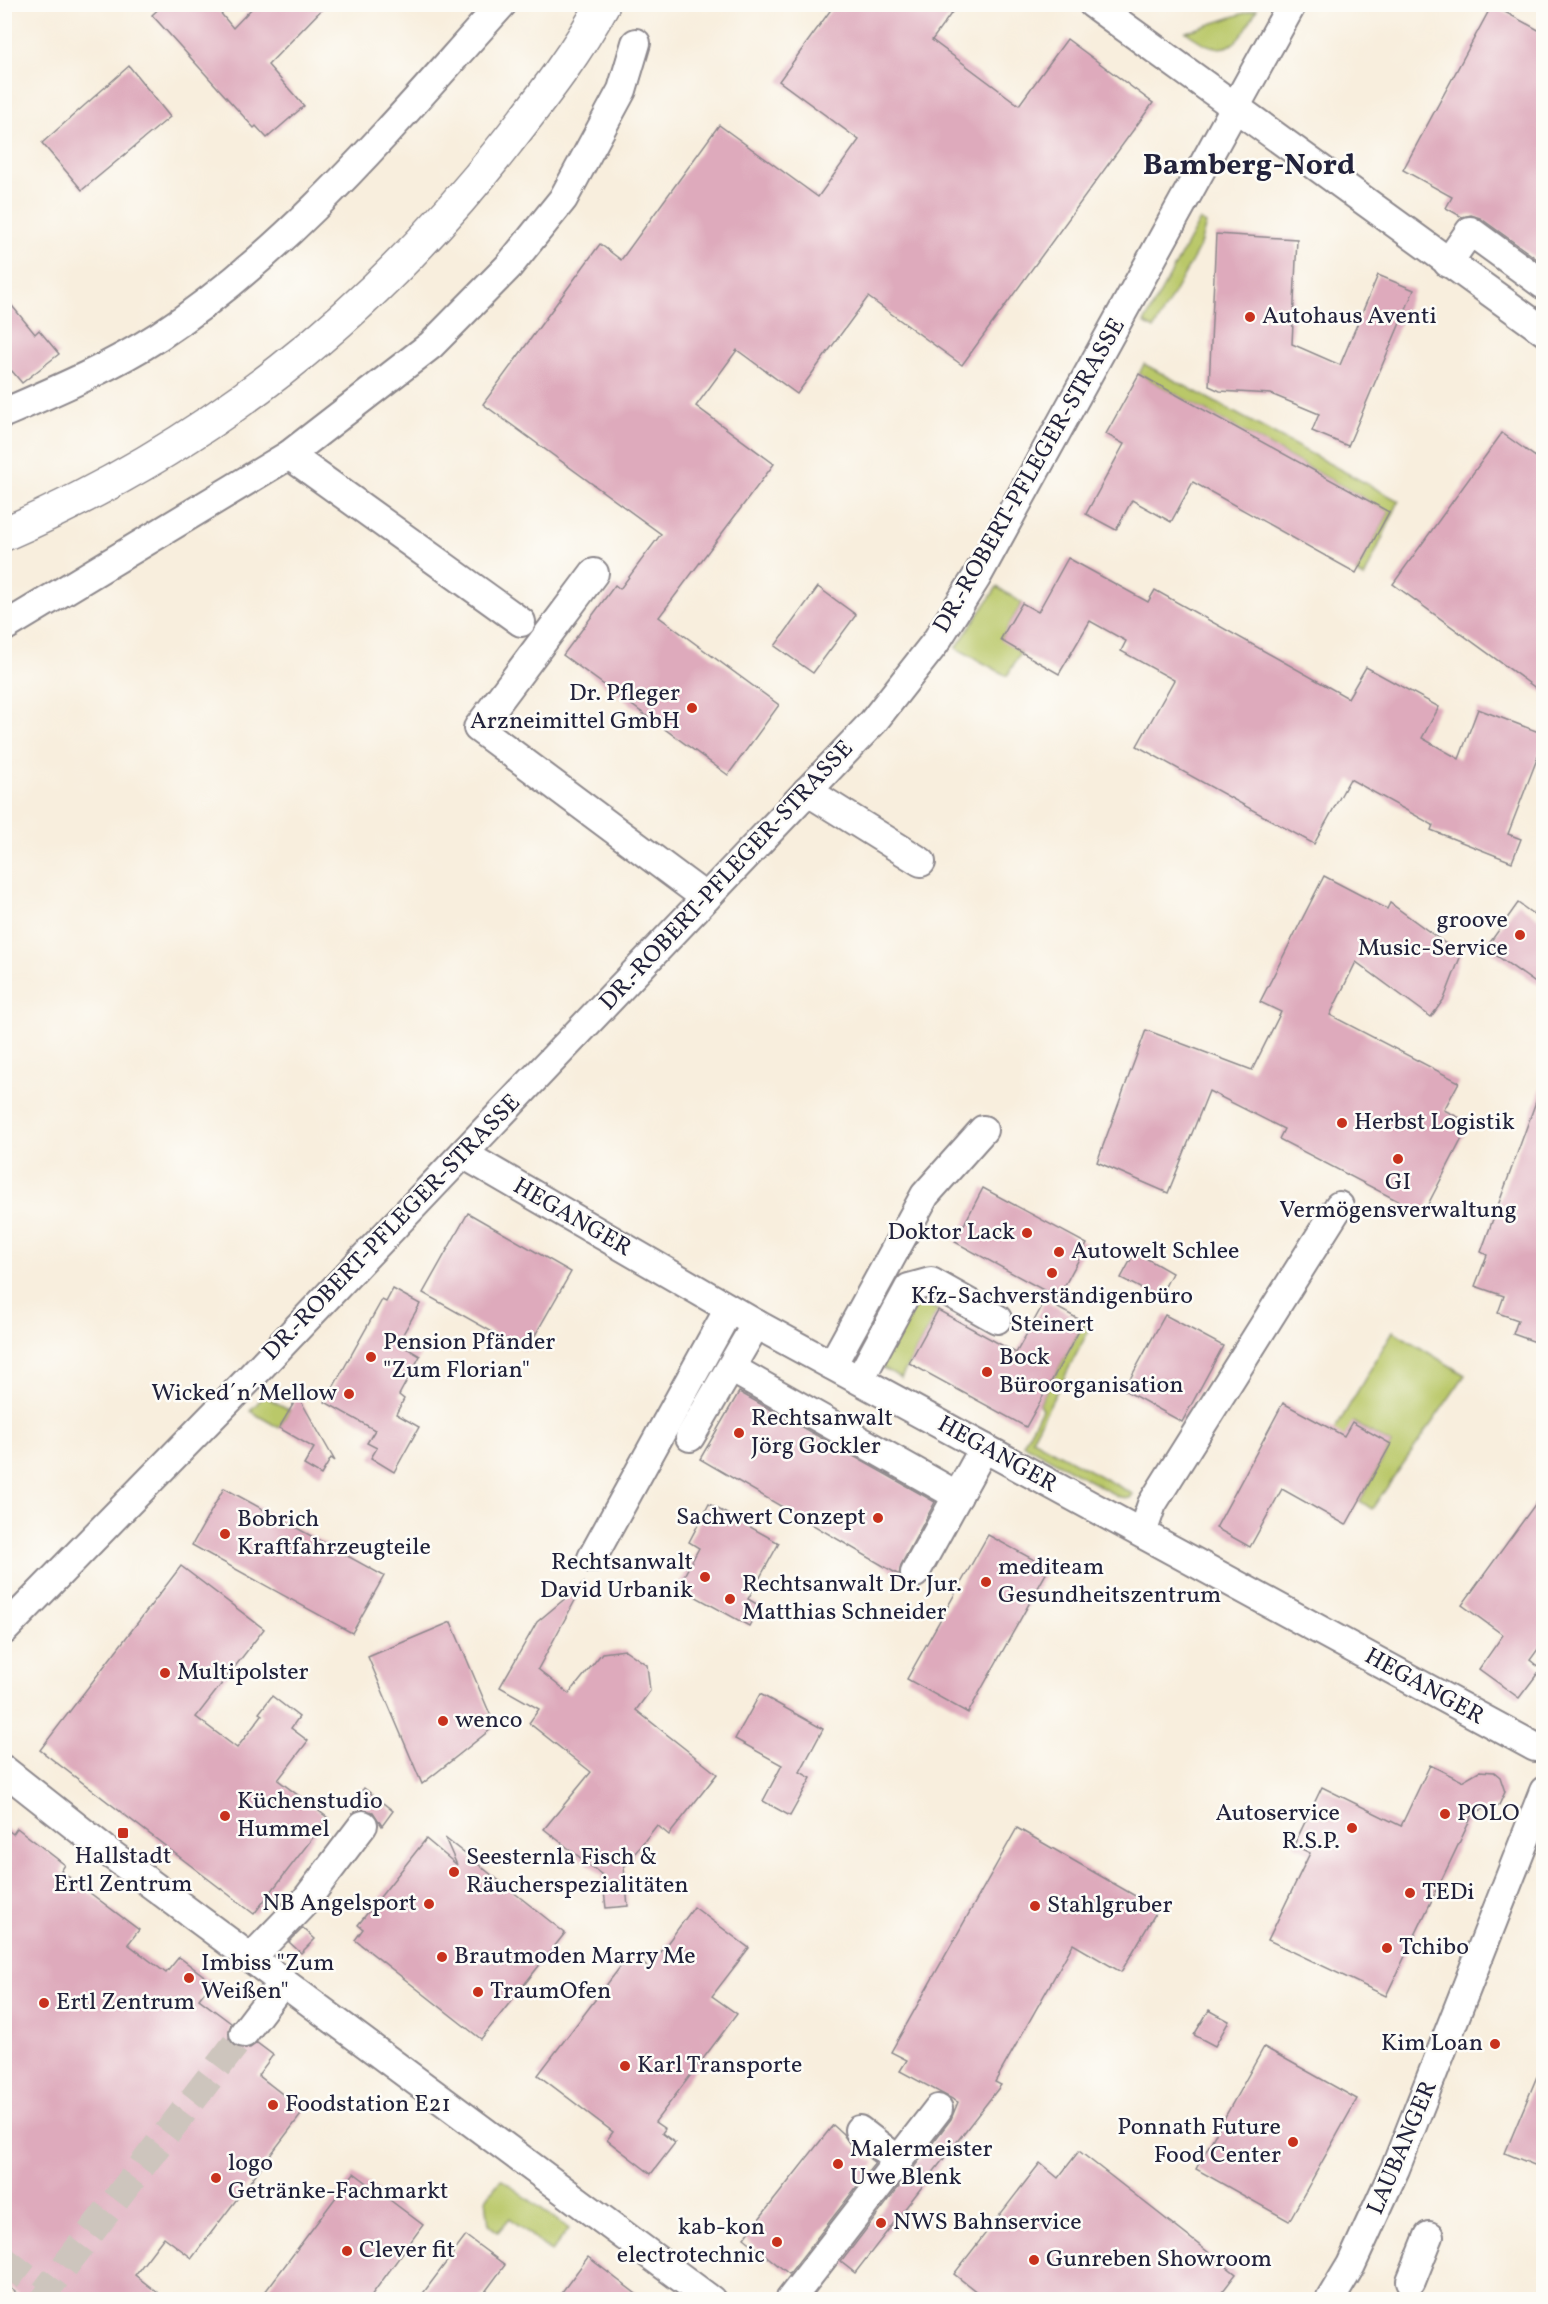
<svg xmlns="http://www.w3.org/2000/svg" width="1548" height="2304" font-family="Vollkorn,serif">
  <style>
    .green { fill: #bac869; stroke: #6e7552; stroke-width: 1.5 }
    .building { fill: #deaabc }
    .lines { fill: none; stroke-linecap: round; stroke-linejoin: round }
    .minor-tunnel { stroke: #cdc5bd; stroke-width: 28; stroke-dasharray: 28 14; stroke-linecap: butt }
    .minor-casing { stroke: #8d888c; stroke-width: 32 }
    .major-casing { stroke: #8d888c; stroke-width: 36 }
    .minor { stroke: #fff; stroke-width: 28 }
    .major { stroke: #fff; stroke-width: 33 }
    .poi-dot { fill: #c8321e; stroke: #fdfcf7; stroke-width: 2 }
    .labels { text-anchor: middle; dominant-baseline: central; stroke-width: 5; stroke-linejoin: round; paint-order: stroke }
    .poi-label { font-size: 24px; fill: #22223b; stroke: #fdfcf7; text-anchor: start }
    .street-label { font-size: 24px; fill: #22223b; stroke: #fdfcf7 }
    .district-label { font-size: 30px; font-weight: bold; fill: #22223b; stroke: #fdfcf7 }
  </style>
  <rect width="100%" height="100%" fill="#fdfcf7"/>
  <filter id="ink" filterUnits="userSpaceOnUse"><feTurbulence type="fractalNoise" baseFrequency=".0167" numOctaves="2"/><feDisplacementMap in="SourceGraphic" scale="12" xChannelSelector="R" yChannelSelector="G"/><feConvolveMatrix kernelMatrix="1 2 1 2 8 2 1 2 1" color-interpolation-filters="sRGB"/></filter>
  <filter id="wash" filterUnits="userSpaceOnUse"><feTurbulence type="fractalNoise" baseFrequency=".008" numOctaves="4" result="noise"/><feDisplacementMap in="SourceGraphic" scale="24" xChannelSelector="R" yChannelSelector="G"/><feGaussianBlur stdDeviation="1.35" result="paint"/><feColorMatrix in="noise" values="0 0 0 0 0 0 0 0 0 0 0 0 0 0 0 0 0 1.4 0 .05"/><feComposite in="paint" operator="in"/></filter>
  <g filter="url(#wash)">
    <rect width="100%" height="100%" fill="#f8eedd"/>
    <!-- green -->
    <g class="green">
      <path d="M1257,9C1237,48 1225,61 1186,32Z"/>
      <polygon points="1200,220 1206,224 1199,248 1154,329 1144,323"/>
      <polygon points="1144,364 1399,501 1364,578 1356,573 1389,512 1139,374"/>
      <polygon points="997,587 1022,603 1001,639 1021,652 1007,676 956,648"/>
      <polygon points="918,1302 938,1310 901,1378 878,1365"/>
      <polygon points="1084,1322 1091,1326 1032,1439 1133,1494 1130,1498 1119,1497 1023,1444 1042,1409 1039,1404"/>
      <polygon points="1393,1331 1465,1375 1372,1509 1360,1501 1391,1444 1353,1422 1307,1503 1296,1496"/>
      <polygon points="264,1396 290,1410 279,1428 250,1411"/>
      <polygon points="501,2179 569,2229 551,2252 510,2218 498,2232 489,2225 486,2199"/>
    </g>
    <g id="blocks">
      <!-- building -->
      <g class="building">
        <polygon points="164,4 213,4 233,28 256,4 327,4 268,65 304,106 267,138 256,126 254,128 152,15"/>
        <polygon points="835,4 958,4 932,40 1019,105 1067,39 1153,103 962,365 868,297 797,394 737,350 696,406 774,464 659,617 779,705 728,775 563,655 615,585 620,589 661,534 483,404 600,244 621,260 719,125 818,197 859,140 779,81"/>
        <polygon points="1492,5 1544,33 1544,264 1480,218 1471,215 1462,217 1446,208 1452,197 1403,170"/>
        <polygon points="129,66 170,117 82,190 42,143"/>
        <polygon points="1216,234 1297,239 1292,344 1340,365 1378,275 1414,290 1348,446 1312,431 1319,414 1271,394 1220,391 1209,386"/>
        <polygon points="4,296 35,334 39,330 59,354 22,383 12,371 4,377"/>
        <polygon points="1139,374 1389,512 1356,573 1193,482 1171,522 1132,500 1116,530 1086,514 1124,444 1106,434"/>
        <polygon points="1502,433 1544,463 1544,694 1393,584"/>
        <polygon points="1068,558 1148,602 1155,590 1348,698 1366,667 1439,707 1422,738 1459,759 1478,709 1544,734 1544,741 1508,834 1521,839 1512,862 1431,830 1433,825 1350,779 1314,844 1137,746 1174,680 1121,651 1126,641 1090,621 1059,674 1000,640 1022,603 1038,612"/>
        <polygon points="818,587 856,615 813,673 775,646"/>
        <polygon points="1324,876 1387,909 1390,903 1461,955 1444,999 1431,1017 1356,962 1330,1015 1459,1082 1444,1110 1470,1123 1423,1214 1279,1139 1284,1129 1209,1091 1168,1193 1097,1162 1146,1030 1252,1070 1281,1012 1260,1002"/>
        <polygon points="1518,903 1544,922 1544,989 1486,948"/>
        <polygon points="1541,1088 1544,1088 1544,1345 1513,1334 1518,1320 1498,1313 1504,1296 1475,1286 1487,1255 1481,1252"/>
        <polygon points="983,1188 1087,1244 1058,1298 955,1242"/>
        <polygon points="468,1213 571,1272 526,1351 423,1293"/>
        <polygon points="1135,1252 1172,1273 1159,1298 1121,1278"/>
        <polygon points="393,1289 420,1304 398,1343 420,1356 399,1395 404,1399 396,1414 419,1427 394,1472 371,1458 377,1448 367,1443 375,1430 325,1402 382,1300 386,1302"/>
        <polygon points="1045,1301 1084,1322 1026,1427 909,1363 938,1310 1016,1353"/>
        <polygon points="1165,1315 1223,1346 1182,1422 1124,1390"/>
        <polygon points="739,1392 935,1502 901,1565 899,1575 700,1459"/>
        <polygon points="298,1396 335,1461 331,1458 321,1475 304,1465 314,1448 279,1428"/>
        <polygon points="1283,1403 1344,1436 1352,1422 1391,1444 1346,1525 1282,1489 1250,1547 1216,1528"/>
        <polygon points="224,1488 384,1576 352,1633 192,1545"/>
        <polygon points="1544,1492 1544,1641 1530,1660 1541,1669 1519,1698 1479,1669 1503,1635 1462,1605"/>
        <polygon points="709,1504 779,1543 748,1599 760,1606 749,1626 678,1587 699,1548 689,1542"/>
        <polygon points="988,1535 1049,1568 968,1713 907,1679"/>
        <polygon points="181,1566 264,1629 196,1717 237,1748 262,1715 259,1713 272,1696 299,1717 291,1728 308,1741 278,1780 328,1818 254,1914 40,1750"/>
        <polygon points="585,1582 538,1669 569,1694 602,1653 625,1650 647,1665 650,1691 636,1710 717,1774 669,1835 657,1825 624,1867 628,1906 606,1908 602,1875 544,1829 591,1772 529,1723 539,1709 500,1687 537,1622"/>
        <polygon points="451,1622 495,1726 422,1784 368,1657"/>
        <polygon points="760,1694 823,1729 800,1772 811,1778 790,1816 763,1801 782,1765 735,1739"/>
        <polygon points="1430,1765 1462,1781 1479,1771 1494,1772 1500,1777 1505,1792 1499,1805 1474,1812 1386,1996 1268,1940 1310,1853 1294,1845 1322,1787 1401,1826"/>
        <polygon points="364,1788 393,1811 382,1826 373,1812 360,1809 352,1803"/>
        <polygon points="4,1827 13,1834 17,1828 65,1865 61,1871 139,1930 128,1944 166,1973 179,1957 212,1982 199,1999 231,2023 229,2039 234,2046 250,2048 257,2043 273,2055 258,2075 304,2111 192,2258 164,2237 135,2275 167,2300 25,2300 4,2283"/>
        <polygon points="1017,1828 1158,1909 1121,1972 1073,1944 995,2082 1001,2085 855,2273 841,2262 951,2119 958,2102 900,2071 907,2060 891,2052"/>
        <polygon points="445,1838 565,1933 481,2039 355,1940 363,1929 358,1925 426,1839 457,1865"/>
        <polygon points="694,1907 749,1948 712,1996 737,2014 655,2122 665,2129 662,2133 675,2143 651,2174 607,2140 613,2132 538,2075 630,1954 649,1968"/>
        <polygon points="303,1928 315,1939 301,1953 289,1942"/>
        <polygon points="1209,2010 1229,2021 1215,2046 1194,2035"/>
        <polygon points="1264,2047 1357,2099 1289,2221 1196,2169"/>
        <polygon points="1543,2062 1544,2062 1544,2169 1505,2153"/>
        <polygon points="833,2125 843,2134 849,2143 875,2163 789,2274 744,2238"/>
        <polygon points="1079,2151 1236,2274 1216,2300 987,2300 954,2274 1040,2163 1058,2178"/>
        <polygon points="354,2173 423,2225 368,2300 259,2300"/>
        <polygon points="466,2236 505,2265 479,2300 418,2300"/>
        <polygon points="588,2257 644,2300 556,2300"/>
      </g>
    </g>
  </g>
  <g filter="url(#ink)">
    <use href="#blocks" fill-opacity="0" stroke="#8d888c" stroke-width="1.5"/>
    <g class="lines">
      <!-- minor-tunnel -->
      <polyline class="minor-tunnel" points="4,2260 45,2292 244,2033"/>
      <!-- minor casing -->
      <g class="minor-casing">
        <g id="minor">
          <polyline points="1093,4 1544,331"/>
          <polyline points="1448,263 1470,231 1544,285"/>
          <path d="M4,413C57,390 111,367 159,336C293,248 395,122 502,4"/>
          <polyline points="289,455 521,622"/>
          <polyline points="594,573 478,728 706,898"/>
          <polyline points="4,627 289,455 431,345 508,267 563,199 622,90 636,43"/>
          <polyline points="807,791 921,862"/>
          <polyline points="463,1154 756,1324 1535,1747"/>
          <polyline points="832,1365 925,1195 983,1130"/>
          <polyline points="731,1368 958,1496"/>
          <polyline points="860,1379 909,1288 931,1282 997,1319"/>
          <polyline points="690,1437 756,1324"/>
          <polyline points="1142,1533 1152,1504 1339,1206"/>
          <polyline points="592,1558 729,1309"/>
          <polyline points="915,1573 984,1448"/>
          <polyline points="4,1630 249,1379 873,722 935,643 976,578 1292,4"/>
          <polyline points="4,1770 108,1852 711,2300"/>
          <polyline points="251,1958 303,1904 363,1825"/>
          <polyline points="244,2033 283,1982"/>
          <polyline points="859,2130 898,2160"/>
          <polyline points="1411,2281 1429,2236"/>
          <polyline points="790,2300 938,2109"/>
          <polyline points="1330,2300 1351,2265 1395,2169 1544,1791"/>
        </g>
      </g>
      <!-- major casing -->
      <g class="major-casing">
        <path id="major" d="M4,534C208,446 371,316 507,142C542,97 576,54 603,4"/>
      </g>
      <!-- minor -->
      <use href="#minor" class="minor"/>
      <!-- major -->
      <use href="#major" class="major"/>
    </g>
  </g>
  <!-- markers -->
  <g class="poi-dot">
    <circle cx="1250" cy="317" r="6"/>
    <circle cx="692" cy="708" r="6"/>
    <circle cx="1520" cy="935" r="6"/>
    <circle cx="1342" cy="1123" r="6"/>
    <circle cx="1398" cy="1159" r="6"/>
    <circle cx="1027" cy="1233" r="6"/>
    <circle cx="1059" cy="1252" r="6"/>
    <circle cx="1052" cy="1273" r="6"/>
    <circle cx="371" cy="1357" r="6"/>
    <circle cx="987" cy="1372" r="6"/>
    <circle cx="349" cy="1394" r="6"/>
    <circle cx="739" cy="1433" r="6"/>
    <circle cx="878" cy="1518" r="6"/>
    <circle cx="225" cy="1534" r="6"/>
    <circle cx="705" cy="1577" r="6"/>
    <circle cx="986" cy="1582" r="6"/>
    <circle cx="730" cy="1599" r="6"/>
    <circle cx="165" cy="1673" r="6"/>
    <circle cx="443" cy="1721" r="6"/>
    <circle cx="1445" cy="1814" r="6"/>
    <circle cx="225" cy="1816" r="6"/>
    <circle cx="1352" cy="1828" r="6"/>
    <rect x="117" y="1827" width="12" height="12" rx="3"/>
    <circle cx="454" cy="1872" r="6"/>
    <circle cx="1410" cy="1893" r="6"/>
    <circle cx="429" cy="1904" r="6"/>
    <circle cx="1035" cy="1906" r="6"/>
    <circle cx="1387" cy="1948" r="6"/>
    <circle cx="442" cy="1957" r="6"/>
    <circle cx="189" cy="1978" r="6"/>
    <circle cx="478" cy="1992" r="6"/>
    <circle cx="44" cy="2003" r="6"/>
    <circle cx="1495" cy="2044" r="6"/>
    <circle cx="625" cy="2066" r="6"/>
    <circle cx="273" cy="2105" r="6"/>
    <circle cx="1293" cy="2142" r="6"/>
    <circle cx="838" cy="2164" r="6"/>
    <circle cx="216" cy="2178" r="6"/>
    <circle cx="881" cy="2223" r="6"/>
    <circle cx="777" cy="2242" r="6"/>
    <circle cx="347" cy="2251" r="6"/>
    <circle cx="1034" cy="2260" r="6"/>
  </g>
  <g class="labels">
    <!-- poi labels -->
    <g class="poi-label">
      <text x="1262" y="317">Autohaus Aventi</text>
      <text x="680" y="694" text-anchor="end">Dr. Pfleger<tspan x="680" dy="28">Arzneimittel GmbH</tspan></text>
      <text x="1508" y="921" text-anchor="end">groove<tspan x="1508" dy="28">Music-Service</tspan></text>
      <text x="1354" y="1123">Herbst Logistik</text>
      <text x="1398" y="1183" text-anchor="middle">GI<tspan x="1398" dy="28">Vermögensverwaltung</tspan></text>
      <text x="1015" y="1233" text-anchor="end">Doktor Lack</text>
      <text x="1071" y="1252">Autowelt Schlee</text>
      <text x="1052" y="1297" text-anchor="middle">Kfz-Sachverständigenbüro<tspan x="1052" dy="28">Steinert</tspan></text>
      <text x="383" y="1343">Pension Pfänder<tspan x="383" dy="28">"Zum Florian"</tspan></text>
      <text x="999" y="1358">Bock<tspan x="999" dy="28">Büroorganisation</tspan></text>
      <text x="337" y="1394" text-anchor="end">Wicked´n´Mellow</text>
      <text x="751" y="1419">Rechtsanwalt<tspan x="751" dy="28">Jörg Gockler</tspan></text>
      <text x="866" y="1518" text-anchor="end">Sachwert Conzept</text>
      <text x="237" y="1520">Bobrich<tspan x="237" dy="28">Kraftfahrzeugteile</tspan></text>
      <text x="693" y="1563" text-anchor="end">Rechtsanwalt<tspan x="693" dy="28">David Urbanik</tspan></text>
      <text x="998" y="1568">mediteam<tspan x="998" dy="28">Gesundheitszentrum</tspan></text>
      <text x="742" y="1585">Rechtsanwalt Dr. Jur.<tspan x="742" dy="28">Matthias Schneider</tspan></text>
      <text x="177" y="1673">Multipolster</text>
      <text x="455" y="1721">wenco</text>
      <text x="237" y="1802">Küchenstudio<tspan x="237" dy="28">Hummel</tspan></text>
      <text x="1340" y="1814" text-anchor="end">Autoservice<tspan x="1340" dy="28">R.S.P.</tspan></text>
      <text x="1457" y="1814">POLO</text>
      <text x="123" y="1857" text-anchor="middle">Hallstadt<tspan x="123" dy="28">Ertl Zentrum</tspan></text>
      <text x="466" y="1858">Seesternla Fisch &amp;<tspan x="466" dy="28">Räucherspezialitäten</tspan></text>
      <text x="1422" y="1893">TEDi</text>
      <text x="417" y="1904" text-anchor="end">NB Angelsport</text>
      <text x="1047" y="1906">Stahlgruber</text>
      <text x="1399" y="1948">Tchibo</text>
      <text x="454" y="1957">Brautmoden Marry Me</text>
      <text x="201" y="1964">Imbiss "Zum<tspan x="201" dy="28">Weißen"</tspan></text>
      <text x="490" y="1992">TraumOfen</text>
      <text x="56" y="2003">Ertl Zentrum</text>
      <text x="1483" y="2044" text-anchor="end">Kim Loan</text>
      <text x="637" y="2066">Karl Transporte</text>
      <text x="285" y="2105">Foodstation E21</text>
      <text x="1281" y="2128" text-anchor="end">Ponnath Future<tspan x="1281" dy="28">Food Center</tspan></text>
      <text x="850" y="2150">Malermeister<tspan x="850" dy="28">Uwe Blenk</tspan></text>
      <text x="228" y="2164">logo<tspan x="228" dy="28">Getränke-Fachmarkt</tspan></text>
      <text x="893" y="2223">NWS Bahnservice</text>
      <text x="765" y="2228" text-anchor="end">kab-kon<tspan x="765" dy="28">electrotechnic</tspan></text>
      <text x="359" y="2251">Clever fit</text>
      <text x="1046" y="2260">Gunreben Showroom</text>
    </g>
    <!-- street labels -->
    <g class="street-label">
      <text transform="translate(1030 476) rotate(-60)">DR.-ROBERT-PFLEGER-STRASSE</text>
      <text transform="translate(727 876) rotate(-47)">DR.-ROBERT-PFLEGER-STRASSE</text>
      <text transform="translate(572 1218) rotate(30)">HEGANGER</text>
      <text transform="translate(392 1228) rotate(-46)">DR.-ROBERT-PFLEGER-STRASSE</text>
      <text transform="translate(997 1455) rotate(29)">HEGANGER</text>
      <text transform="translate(1424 1687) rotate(29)">HEGANGER</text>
      <text transform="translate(1403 2148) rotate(-67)">LAUBANGER</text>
    </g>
    <!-- district labels -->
    <g class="district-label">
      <text x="1249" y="166">Bamberg-Nord</text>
    </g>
  </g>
  <!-- margin -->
  <rect width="1548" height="2304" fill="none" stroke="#fdfcf7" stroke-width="24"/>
</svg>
